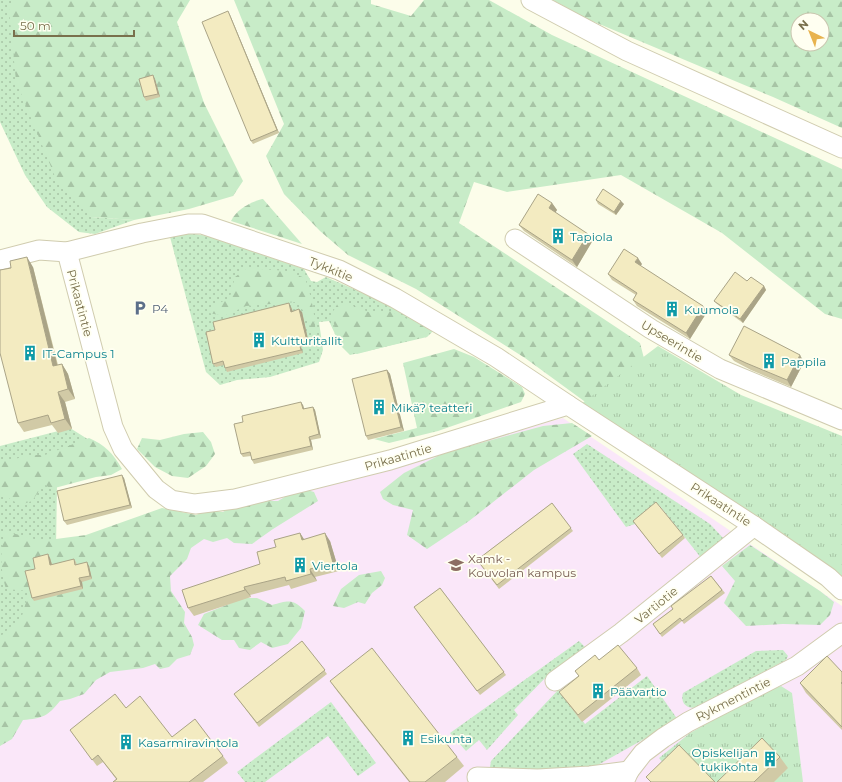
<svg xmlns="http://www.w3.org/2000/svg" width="842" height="782" font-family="Montserrat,sans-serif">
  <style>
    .education { fill: #fae7f9 }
    .grass { fill: url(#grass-dots) }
    .forest { fill: url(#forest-firs); fill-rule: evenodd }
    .park { fill: url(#park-tufts) }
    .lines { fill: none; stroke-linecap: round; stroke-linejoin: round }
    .minor-casing { stroke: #d0ccaf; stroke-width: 21 }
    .minor { stroke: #fff; stroke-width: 19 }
    .wall { fill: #d1caa6 }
    .shaded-wall { fill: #aaa487 }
    .building { fill: #f3ebc1; stroke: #aaa487 }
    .labels { text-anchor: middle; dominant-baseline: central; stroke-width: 3.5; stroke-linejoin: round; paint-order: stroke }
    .culture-label { font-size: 12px; fill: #0d838f; stroke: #fffff1; text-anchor: start }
    .street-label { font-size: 12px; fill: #79704c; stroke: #fffff1 }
    .service-label { font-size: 12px; fill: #4e5e75; stroke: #fffff1; text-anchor: start }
    .education-label { font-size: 12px; fill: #785e54; stroke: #fffff1; text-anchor: start }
  </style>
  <defs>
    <pattern id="grass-dots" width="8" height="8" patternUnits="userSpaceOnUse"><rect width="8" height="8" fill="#c8ecc8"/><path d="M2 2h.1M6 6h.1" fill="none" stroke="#a7c4a5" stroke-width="1.8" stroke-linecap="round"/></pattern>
    <pattern id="forest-firs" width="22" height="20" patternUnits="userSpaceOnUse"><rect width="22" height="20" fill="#c8ecc8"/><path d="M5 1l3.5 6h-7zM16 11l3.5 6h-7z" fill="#a7c4a5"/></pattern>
    <pattern id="park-tufts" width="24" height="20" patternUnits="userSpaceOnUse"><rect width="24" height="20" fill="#c8ecc8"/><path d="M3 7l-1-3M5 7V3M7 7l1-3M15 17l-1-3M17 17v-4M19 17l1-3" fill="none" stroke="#a7c4a5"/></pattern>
  </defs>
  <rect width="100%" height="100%" fill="#fcfdea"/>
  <!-- education -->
  <polygon class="education" points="563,418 842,606 842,782 0,782 0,679 178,524"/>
  <!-- grass -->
  <g class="grass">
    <polygon points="0,0 19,0 91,217 134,220 95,234 79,232 47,207 25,175 0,122"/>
    <path d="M188,233L208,236L304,269L311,281L317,282L326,277C363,293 400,309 434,330L427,337L350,355L340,345L329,321L319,322L323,350L319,362L270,377L237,380L220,385L206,372L170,237Z"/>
    <polygon points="70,428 105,450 57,485 56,548 41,604 0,645 0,446"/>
    <polygon points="587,444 710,524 725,540 702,559 659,505 635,524 626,527 573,454"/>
    <polygon points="579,641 585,647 551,672 514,710 518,715 487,750 479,740 466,751 450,733"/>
    <path d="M783,650L788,656L786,660L697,707C687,710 680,703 683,693L756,651Z"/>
    <polygon points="647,676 678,720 589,770 494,771 490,767 491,761 559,689 585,724"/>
    <polygon points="331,702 376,763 358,776 328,736 265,782 245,782 237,772"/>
  </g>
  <!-- forest -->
  <g class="forest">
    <polygon points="12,0 190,0 177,22 204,103 243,181 233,196 189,209 134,220 91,217 58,184 16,81 9,10"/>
    <polygon points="231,0 371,0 371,4 411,16 424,0 489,0 552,35 842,169 842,319 825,314 722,233 621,175 507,192 474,182 459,223 640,343 647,370 610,420 525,358 416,289 348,255 320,231 284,194 266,156 284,124 234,0"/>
    <path d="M553,0H842V128L773,97L585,18ZM798,20H822V44H798Z"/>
    <path d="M262,199H263L302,244L231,221C237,209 249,203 262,199Z"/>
    <path d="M247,268L287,271L305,278C313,302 315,315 316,341L304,312L297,302L246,306L224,316L209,313L215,306L230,297L235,277Z"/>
    <polygon points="338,303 349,304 371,313 390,311 429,329 425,335 415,339 357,354 347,351 340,342 331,315"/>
    <polygon points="454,349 474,357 522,387 525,394 521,402 438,431 389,443 374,439 417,428 403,363"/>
    <polygon points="572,423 592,436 534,470 469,521 427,549 407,535 413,510 393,505 383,499 380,492 404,473 444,453 543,426"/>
    <polygon points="203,432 211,442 215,454 206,466 188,478 172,476 155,467 137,449 142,438 160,440 184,434"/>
    <path d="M89,438C105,445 113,453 122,469L111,475L96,477L51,489L44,484L32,501L20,505L7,497H0V460L8,461L29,455H45Z"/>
    <path d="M307,490L314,492L318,501L273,529L252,544L234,543L227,538L213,542L204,539L191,548L187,559L170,576L171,591L185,612L184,623L192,637L194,645L190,655L177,659L169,667L160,669L155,664L143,668L110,672L96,680L84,694L70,699L60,701C47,717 43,718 23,720L12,739L0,746V637L22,616L29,591L6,589C0,570 0,551 5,531L41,541L86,535L162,508L196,515L209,510L223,512L234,505L248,506L260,501H278L288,495Z"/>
    <polygon points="750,545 820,591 834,602 830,615 820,625 783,624 746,626 724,603 735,581 722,566"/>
    <polygon points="381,571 385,578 382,585 372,593 365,604 358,602 344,608 333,606 341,589 359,575"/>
    <path d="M244,598H257L272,605C288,601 292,598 305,611L301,628L288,644L272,648L261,642L250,650L239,648L234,640H222L198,625L204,614Z"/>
  </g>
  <!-- park -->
  <g class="park">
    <polygon points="658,346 741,395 842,436 842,578 581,404"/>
    <polygon points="781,686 792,693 803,782 658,782 670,771 659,758 690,733 756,696"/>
  </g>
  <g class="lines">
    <!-- minor casing -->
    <g class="minor-casing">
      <g id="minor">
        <polyline points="531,0 627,51 842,148"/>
        <polyline points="515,239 651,329 720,369 842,420"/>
        <polyline points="67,252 113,427 123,449 156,489 171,500 195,504 235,499 390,460 568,405 754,526 828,577 842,590"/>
        <polyline points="0,260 39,250 67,252 142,233 188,224 202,224 339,270 395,298 496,357 568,405"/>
        <polyline points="555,681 621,633 754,526"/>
        <polyline points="629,771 643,753 663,738 688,722 797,666 842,633"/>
        <polyline points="477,777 538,779 590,776 629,771 624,782"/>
      </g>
    </g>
    <!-- minor -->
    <use href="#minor" class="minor"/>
  </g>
  <!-- wall -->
  <g class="wall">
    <polygon points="230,15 279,133 253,144 251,141"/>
    <polygon points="155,79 160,97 146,101 144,97"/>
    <polygon points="596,200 624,204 616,215 598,204"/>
    <polygon points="552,203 557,210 555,212 593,240 577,267 524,231 519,225"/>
    <polygon points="642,264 640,266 703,306 707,312 690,339 637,306 633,300 636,295 612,280 608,274"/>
    <polygon points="33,267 58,365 62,364 68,374 75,399 65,402 72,429 58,433 52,425 24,432 18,423"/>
    <polygon points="764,286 766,290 743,323 717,304 714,301"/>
    <polygon points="291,307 293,311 302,312 309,344 301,347 303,353 227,372 225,368 224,365 216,367 213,364 215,330"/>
    <polygon points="729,355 804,362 791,387 751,370 734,361"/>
    <polygon points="387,370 390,374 404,431 368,440 366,436"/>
    <polygon points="303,405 304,409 313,407 315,410 321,438 311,440 313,450 254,464 252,460 251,456 243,457 241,454 243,422"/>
    <polygon points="124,478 132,508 67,525 64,521"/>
    <polygon points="552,503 573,531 499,589 477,560"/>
    <polygon points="635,524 683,535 685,538 662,558"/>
    <polygon points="300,533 304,539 330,541 339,571 315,577 317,581 291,589 289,585 250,595 251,597 194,616 188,608 260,564 276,547"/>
    <polygon points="48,554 50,558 52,565 74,559 76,562 77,565 89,566 92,579 82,582 83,589 34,601 32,598 35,569"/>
    <polygon points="711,576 725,593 684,624 682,621 662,637 653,624 673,609"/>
    <polygon points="440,588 506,675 480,695 414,607"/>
    <polygon points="302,641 327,674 259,727 234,694"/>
    <polygon points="599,660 637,668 641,675 582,722 559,692 579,676 575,671"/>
    <polygon points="842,672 842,730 806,693 800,683"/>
    <polygon points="330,681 457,757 464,766 445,782 409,782 337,691"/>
    <polygon points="126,708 172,737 223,756 228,763 203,782 113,782 116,779 103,762 97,766 70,730"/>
    <polygon points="780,757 788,768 774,782 717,782"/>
  </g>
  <!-- shaded-wall -->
  <g class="shaded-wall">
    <polygon points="228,11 230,15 279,133 277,130"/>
    <polygon points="153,75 155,79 160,97 158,94"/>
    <polygon points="621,201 624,204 616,215 614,212"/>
    <polygon points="552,203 557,210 554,215 549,208"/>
    <polygon points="588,234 593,240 577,267 572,260"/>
    <polygon points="27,257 33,267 60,376 53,366"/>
    <polygon points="638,258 642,264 639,268 635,262"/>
    <polygon points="764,286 766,290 743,323 740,319"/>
    <polygon points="289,303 291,307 294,315 291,312"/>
    <polygon points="703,306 707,312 690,339 686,333"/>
    <polygon points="299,309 302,312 309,344 307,341"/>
    <polygon points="299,343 301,347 303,353 301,350"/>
    <polygon points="800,355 804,362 791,387 787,380"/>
    <polygon points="62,364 68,374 75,399 68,389"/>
    <polygon points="387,370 390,374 404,431 401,427"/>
    <polygon points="58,392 65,402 72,429 65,419"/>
    <polygon points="301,402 303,405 305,412 303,409"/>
    <polygon points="313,407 315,410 321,438 319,434"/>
    <polygon points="309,437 311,440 313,450 311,446"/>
    <polygon points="122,475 124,478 132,508 130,505"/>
    <polygon points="300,533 305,541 302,540"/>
    <polygon points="325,533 330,541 339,571 333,563"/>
    <polygon points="48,554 50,558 53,568 50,565"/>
    <polygon points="87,562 89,566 92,579 90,576"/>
    <polygon points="310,569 315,577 317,581 311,574"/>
    <polygon points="79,578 82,582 83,589 81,586"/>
    <polygon points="244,587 250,595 251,597 245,590"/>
  </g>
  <!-- building -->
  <g class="building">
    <polygon points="228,11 277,130 251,141 202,22"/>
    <polygon points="153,75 158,94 144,97 139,79"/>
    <polygon points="603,189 621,201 614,212 596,200"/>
    <polygon points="538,194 552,203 549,208 588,234 572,260 519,225"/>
    <polygon points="624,249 638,258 635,262 703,306 686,333 633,300 637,293 608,274"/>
    <polygon points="27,257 53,366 62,364 68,389 58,392 65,419 51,423 48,415 18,423 0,353 0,270 11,268 10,261"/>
    <polygon points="735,272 747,281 751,277 764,286 740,319 714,301"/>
    <polygon points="289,303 291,312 299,309 307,341 299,343 301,350 225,368 223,361 213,364 206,332 215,330 213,322"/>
    <polygon points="744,326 800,355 787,380 746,363 729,355"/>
    <polygon points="387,370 401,427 366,436 352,379"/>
    <polygon points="301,402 303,409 313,407 319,434 309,437 311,446 252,460 250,452 241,454 234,424 243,422 242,416"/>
    <polygon points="122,475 130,505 64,521 57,491"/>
    <polygon points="656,502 683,535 659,554 633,521"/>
    <polygon points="552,503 571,528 497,585 477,560"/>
    <polygon points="300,533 302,540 325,533 333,563 310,569 311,574 286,581 285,577 244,587 245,590 188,608 182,590 260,564 257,552 276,547 274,540"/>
    <polygon points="48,554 50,565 74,559 75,565 87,562 90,576 79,578 81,586 32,598 25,571 35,569 33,558"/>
    <polygon points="711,576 722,590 682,621 680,618 660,634 653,624 673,609 671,606"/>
    <polygon points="440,588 504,672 477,691 414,607"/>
    <polygon points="302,641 325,670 257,723 234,694"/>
    <polygon points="618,645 637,668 578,715 559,692 579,676 575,671 595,655 599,660"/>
    <polygon points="372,648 457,757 425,782 410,782 330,681"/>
    <polygon points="827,656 842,672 842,682 841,683 842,684 842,727 800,683"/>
    <polygon points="115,694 126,708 140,696 172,737 195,719 223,756 189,782 113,782 117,779 98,755 92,760 70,730"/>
    <polygon points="762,738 780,757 754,782 717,782"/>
    <polygon points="679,745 715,782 651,782 646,777"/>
  </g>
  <!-- icons -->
  <defs>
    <g id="building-bare" transform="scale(1.2)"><path d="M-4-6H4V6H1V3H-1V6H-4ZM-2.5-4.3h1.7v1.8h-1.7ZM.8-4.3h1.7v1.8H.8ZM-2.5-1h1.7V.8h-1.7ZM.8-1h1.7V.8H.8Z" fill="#0f9aa8" stroke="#fffff1" stroke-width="2.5" paint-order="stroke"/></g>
    <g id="parking-bare" transform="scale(1.2)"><path d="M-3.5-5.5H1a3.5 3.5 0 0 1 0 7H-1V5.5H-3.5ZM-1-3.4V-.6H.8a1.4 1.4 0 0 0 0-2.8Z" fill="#5c6f8a" stroke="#fffff1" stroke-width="2.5" paint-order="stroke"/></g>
    <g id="university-bare" transform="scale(1.2)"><path d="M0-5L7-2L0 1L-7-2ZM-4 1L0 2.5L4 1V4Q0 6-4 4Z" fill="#8d6e63" stroke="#fffff1" stroke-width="2.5" paint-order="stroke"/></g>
  </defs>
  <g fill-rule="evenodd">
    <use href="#building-bare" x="558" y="236"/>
    <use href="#parking-bare" x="140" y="308"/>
    <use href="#building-bare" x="672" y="309"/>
    <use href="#building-bare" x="259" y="340"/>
    <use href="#building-bare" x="30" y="353"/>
    <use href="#building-bare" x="769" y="361"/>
    <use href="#building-bare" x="379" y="407"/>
    <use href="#building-bare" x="300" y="565"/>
    <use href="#university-bare" x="456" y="565"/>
    <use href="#building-bare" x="598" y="691"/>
    <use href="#building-bare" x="408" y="738"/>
    <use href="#building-bare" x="126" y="742"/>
    <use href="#building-bare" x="770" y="759"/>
  </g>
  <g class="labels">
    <!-- culture labels -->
    <g class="culture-label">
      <text x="570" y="236">Tapiola</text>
      <text x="684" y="309">Kuumola</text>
      <text x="271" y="340">Kultturitallit</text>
      <text x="42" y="353">IT-Campus 1</text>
      <text x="781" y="361">Pappila</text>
      <text x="391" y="407">Mikä? teatteri</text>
      <text x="312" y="565">Viertola</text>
      <text x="610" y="691">Päävartio</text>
      <text x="420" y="738">Esikunta</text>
      <text x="138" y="742">Kasarmiravintola</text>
      <text x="758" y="752" text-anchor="end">Opiskelijan<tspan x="758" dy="14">tukikohta</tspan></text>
    </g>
    <!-- street labels -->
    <g class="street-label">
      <text transform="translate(331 269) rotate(22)">Tykkitie</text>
      <text transform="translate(80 303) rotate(75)">Prikaatintie</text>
      <text transform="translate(672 341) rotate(31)">Upseerintie</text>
      <text transform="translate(398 457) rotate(-16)">Prikaatintie</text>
      <text transform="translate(721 504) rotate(33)">Prikaatintie</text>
      <text transform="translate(656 605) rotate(-39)">Vartiotie</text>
      <text transform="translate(733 699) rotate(-27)">Rykmentintie</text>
    </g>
    <!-- service labels -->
    <g class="service-label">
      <text x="152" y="308">P4</text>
    </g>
    <!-- education labels -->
    <g class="education-label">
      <text x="468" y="558">Xamk -<tspan x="468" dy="14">Kouvolan kampus</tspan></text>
    </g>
  </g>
  <!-- north arrow -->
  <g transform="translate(810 32) rotate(317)"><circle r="19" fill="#fffff1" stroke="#c9c6af"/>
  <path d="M0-3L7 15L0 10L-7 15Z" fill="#e8b34e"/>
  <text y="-6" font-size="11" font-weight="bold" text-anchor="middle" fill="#79704c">N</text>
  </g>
  <!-- scale -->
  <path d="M14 30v6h120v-6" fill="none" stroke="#79704c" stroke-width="2"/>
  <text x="20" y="30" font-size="12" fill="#79704c" stroke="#fffff1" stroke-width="3" paint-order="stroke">50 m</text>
</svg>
